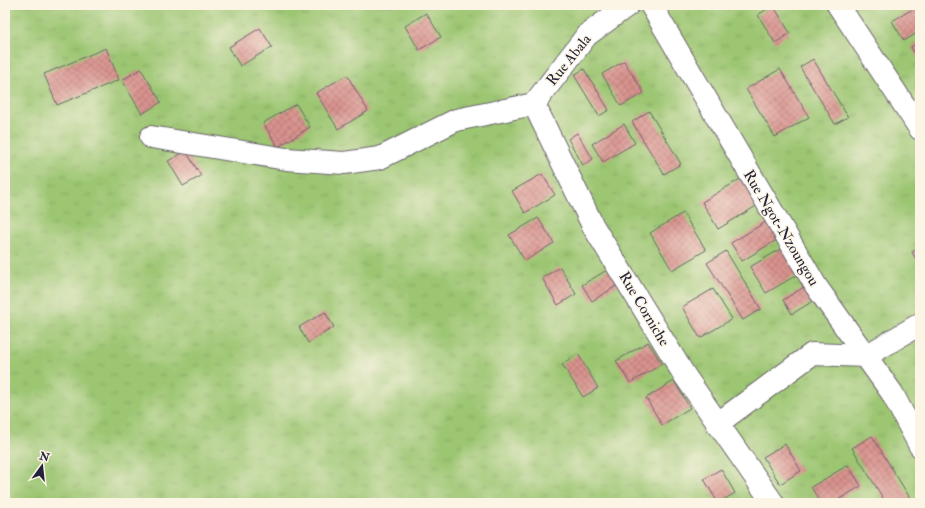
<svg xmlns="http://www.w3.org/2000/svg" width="925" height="508" font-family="'IM FELL Double Pica',serif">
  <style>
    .grass { fill: url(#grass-tufts); stroke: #5f7456 }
    .building { fill: url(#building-cross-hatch) }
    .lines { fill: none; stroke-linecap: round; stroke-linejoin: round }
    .minor-casing { stroke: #6a6469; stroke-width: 24 }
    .minor { stroke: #fff; stroke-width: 22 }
    .labels { text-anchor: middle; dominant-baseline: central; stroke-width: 3; stroke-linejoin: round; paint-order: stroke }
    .street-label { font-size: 15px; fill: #22223b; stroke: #fcf5e5 }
  </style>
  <defs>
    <pattern id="grass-tufts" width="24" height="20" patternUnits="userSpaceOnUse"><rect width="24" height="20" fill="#9cc672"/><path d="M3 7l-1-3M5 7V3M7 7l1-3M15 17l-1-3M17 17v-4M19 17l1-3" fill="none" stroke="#86aa64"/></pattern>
    <pattern id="building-cross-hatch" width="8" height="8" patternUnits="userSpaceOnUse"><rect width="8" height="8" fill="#d9938e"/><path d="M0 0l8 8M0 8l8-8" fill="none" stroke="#b07875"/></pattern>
  </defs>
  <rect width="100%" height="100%" fill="#fcf5e5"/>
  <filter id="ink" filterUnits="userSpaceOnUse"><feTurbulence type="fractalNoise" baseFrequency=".025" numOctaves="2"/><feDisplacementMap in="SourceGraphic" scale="8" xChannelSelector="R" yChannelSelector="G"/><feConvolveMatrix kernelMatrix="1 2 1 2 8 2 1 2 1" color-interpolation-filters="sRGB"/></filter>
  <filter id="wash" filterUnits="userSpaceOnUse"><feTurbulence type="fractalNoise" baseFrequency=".012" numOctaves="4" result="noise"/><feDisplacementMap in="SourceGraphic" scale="16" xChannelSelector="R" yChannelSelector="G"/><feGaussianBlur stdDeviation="0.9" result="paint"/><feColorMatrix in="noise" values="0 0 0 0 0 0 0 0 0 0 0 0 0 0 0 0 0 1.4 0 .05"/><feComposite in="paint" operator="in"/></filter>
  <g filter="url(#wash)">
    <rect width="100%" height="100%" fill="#f1dfbf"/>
    <!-- grass -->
    <rect class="grass" x="5" y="5" width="915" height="498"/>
    <g id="blocks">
      <!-- building -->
      <g class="building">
        <polygon points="773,5 790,33 775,43 758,15"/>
        <polygon points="920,5 920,31 904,41 892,21"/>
        <polygon points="426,13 441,37 419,50 405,26"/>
        <polygon points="260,28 272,47 240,66 229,47"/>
        <polygon points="920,42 920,62 911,47"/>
        <polygon points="106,48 119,80 57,105 44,74"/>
        <polygon points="813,59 848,117 835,124 800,67"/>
        <polygon points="624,61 644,93 621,106 602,74"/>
        <polygon points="141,69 161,102 142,114 122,80"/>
        <polygon points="584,69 609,110 599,116 574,75"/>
        <polygon points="780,69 809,117 775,137 746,89"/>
        <polygon points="347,75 368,111 338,129 316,93"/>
        <polygon points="296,104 310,127 278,147 263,123"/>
        <polygon points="649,111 681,164 664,174 632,122"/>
        <polygon points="624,124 635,143 603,162 592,144"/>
        <polygon points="577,133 593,159 583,165 568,139"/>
        <polygon points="186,151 201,176 183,186 168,161"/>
        <polygon points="542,174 555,195 525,213 512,191"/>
        <polygon points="742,178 758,205 718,229 702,202"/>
        <polygon points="683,213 706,250 672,270 650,233"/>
        <polygon points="538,218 554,243 525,261 509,235"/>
        <polygon points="769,220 780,238 742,261 731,243"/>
        <polygon points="784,247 800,273 766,293 750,267"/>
        <polygon points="920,247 920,266 912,252"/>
        <polygon points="726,251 761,309 743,320 707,263"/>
        <polygon points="560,267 576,294 558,305 542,278"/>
        <polygon points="612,267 621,283 592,301 582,285"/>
        <polygon points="804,287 813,301 792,314 783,300"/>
        <polygon points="713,289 732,319 700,338 682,307"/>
        <polygon points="325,312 334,327 308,343 299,327"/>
        <polygon points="648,342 662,364 630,383 616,361"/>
        <polygon points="578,354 598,388 583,397 562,364"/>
        <polygon points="674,381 690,408 662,425 646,398"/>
        <polygon points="872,436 913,503 886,503 852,448"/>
        <polygon points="785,444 801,471 780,484 763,457"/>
        <polygon points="848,465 861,486 833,503 821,503 811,487"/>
        <polygon points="721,469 735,493 718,503 704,479"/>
      </g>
    </g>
  </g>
  <g filter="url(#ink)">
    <use href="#blocks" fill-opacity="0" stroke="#6a6469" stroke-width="1"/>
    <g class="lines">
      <!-- minor casing -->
      <g class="minor-casing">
        <g id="minor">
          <polyline points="651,5 816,286 892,393 920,446"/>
          <polyline points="838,5 920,129"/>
          <polyline points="534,104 593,226 685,376 773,503"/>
          <polyline points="534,104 587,35 628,5"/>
          <polyline points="151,137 286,159 344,163 380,158 456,120 534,104"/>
          <polyline points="717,424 812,354 866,356 920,324"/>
        </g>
      </g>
      <!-- minor -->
      <use href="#minor" class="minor"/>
    </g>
  </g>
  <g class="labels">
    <!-- street labels -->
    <g class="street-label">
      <text transform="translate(569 60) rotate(-51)">Rue Abala</text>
      <text transform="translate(781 228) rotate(59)">Rue Ngot-Nzoungou</text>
      <text transform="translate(644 309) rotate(59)">Rue Corniche</text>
    </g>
  </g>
  <!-- margin -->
  <rect width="925" height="508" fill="none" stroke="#fcf5e5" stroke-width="20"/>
  <!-- north arrow -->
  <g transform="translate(42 466) rotate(15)" stroke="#fcf5e5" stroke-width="3" paint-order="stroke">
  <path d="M0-3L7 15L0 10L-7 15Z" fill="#22223b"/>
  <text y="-6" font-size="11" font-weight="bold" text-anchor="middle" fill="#22223b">N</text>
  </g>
</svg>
